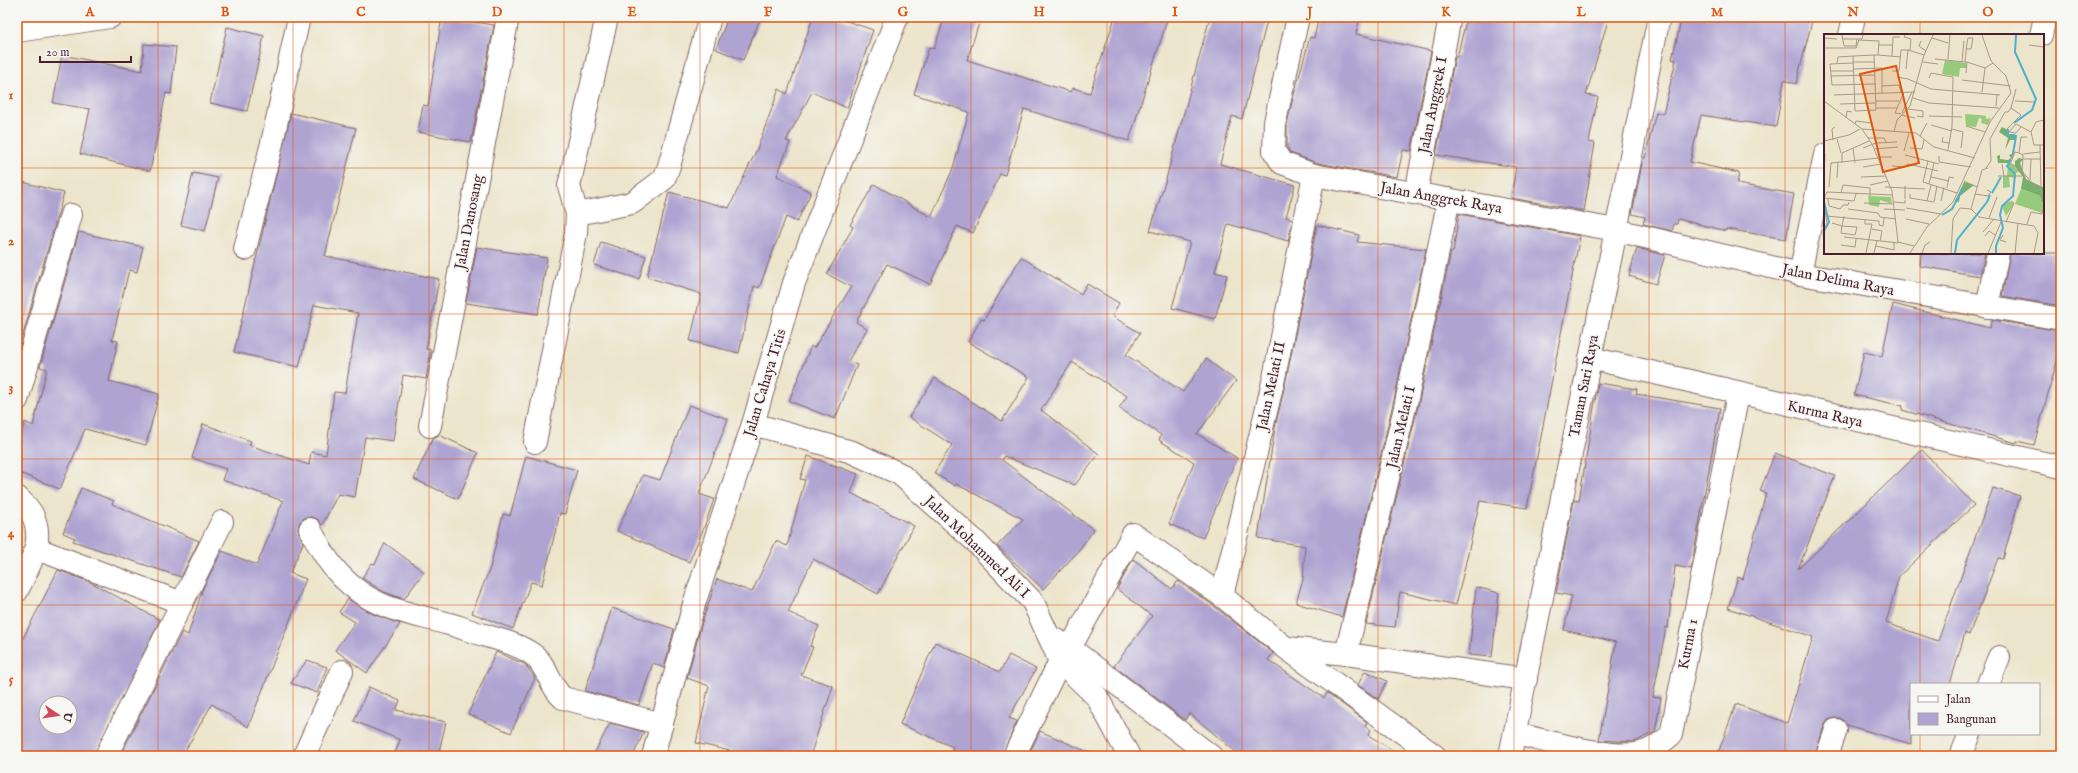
<svg xmlns="http://www.w3.org/2000/svg" width="2078" height="773" font-family="'IM FELL English',serif">
  <style>
    .building { fill: #aea3d1; fill-rule: evenodd }
    .lines { fill: none; stroke-linecap: round; stroke-linejoin: round }
    .street-casing { stroke: #836463; stroke-width: 24 }
    .secondary-casing { stroke: #836463; stroke-width: 24 }
    .street { stroke: #fff; stroke-width: 22 }
    .secondary { stroke: #fff; stroke-width: 22 }
    .grid { fill: none; stroke: #e0560e; stroke-width: 1; stroke-opacity: 0.55 }
    .labels { text-anchor: middle; dominant-baseline: central; stroke-width: 3.5; stroke-linejoin: round; paint-order: stroke }
    .street-label { font-size: 15px; fill: #4a1f2b; stroke: #f6f6f2 }
    .inset-river { fill: none; stroke: #4db0cc; stroke-width: 2 }
    .inset-road { fill: none; stroke: #ab968b; stroke-width: 1 }
    .view { fill: #e0560e; fill-opacity: 0.15; stroke: #e0560e; stroke-width: 2 }
    .inset-edge { fill: none; stroke: #4a1f2b; stroke-width: 2 }
    .neatline { fill: none; stroke: #e0560e; stroke-width: 1.5 }
    .grid-label { font-size: 13px; text-anchor: middle; font-weight: bold; fill: #e0560e }
  </style>
  <rect width="100%" height="100%" fill="#f6f6f2"/>
  <filter id="ink" filterUnits="userSpaceOnUse"><feTurbulence type="fractalNoise" baseFrequency=".025" numOctaves="2"/><feDisplacementMap in="SourceGraphic" scale="8" xChannelSelector="R" yChannelSelector="G"/><feConvolveMatrix kernelMatrix="1 2 1 2 8 2 1 2 1" color-interpolation-filters="sRGB"/></filter>
  <filter id="wash" filterUnits="userSpaceOnUse"><feTurbulence type="fractalNoise" baseFrequency=".012" numOctaves="4" result="noise"/><feDisplacementMap in="SourceGraphic" scale="16" xChannelSelector="R" yChannelSelector="G"/><feGaussianBlur stdDeviation="0.9" result="paint"/><feColorMatrix in="noise" values="0 0 0 0 0 0 0 0 0 0 0 0 0 0 0 0 0 1.4 0 .05"/><feComposite in="paint" operator="in"/></filter>
  <g filter="url(#wash)">
    <rect width="100%" height="100%" fill="#ece5cb"/>
    <g id="blocks">
      <!-- building -->
      <g class="building">
        <polygon points="442,17 494,25 471,142 418,132 423,105 428,106"/>
        <polygon points="728,17 761,17 743,60 716,49"/>
        <polygon points="813,17 835,17 873,30 847,108 812,92 786,141 790,142 777,176 811,192 797,222 786,217 759,288 754,286 739,353 690,341 701,294 647,277 669,192 729,208 757,149 779,89 787,94"/>
        <polygon points="945,17 981,17 967,60 1071,92 1073,88 1090,93 1115,17 1168,17 1129,141 1024,109 1005,175 1000,174 973,233 957,226 930,284 887,264 856,322 867,329 848,361 857,365 835,419 789,401 811,346 814,348 851,287 827,274 853,227 850,225 874,184 931,217 952,171 969,112 914,94 929,47 934,49"/>
        <polygon points="1210,17 1268,17 1242,119 1232,116 1220,164 1295,185 1286,217 1293,219 1288,241 1228,224 1215,272 1227,275 1215,319 1172,308 1190,242 1150,231 1166,179"/>
        <polygon points="1319,17 1360,17 1356,34 1431,51 1411,151 1403,150 1397,177 1317,163 1290,153 1287,147 1287,124 1293,98 1310,37 1314,38"/>
        <polygon points="1467,17 1609,17 1586,95 1598,97 1589,142 1595,143 1584,211 1511,198 1516,167 1436,155 1455,57 1457,57"/>
        <polygon points="1682,17 1813,17 1796,84 1784,80 1776,127 1701,115 1690,162 1739,173 1737,184 1794,194 1786,239 1726,229 1726,231 1678,219 1677,224 1674,224 1672,231 1643,224 1645,217 1632,214 1643,158 1645,158 1656,112 1663,114 1676,60 1672,59"/>
        <polygon points="227,27 264,36 247,111 210,103"/>
        <polygon points="144,44 176,47 171,94 166,93 150,171 80,154 90,109 53,103 62,55 142,71"/>
        <polygon points="291,113 356,128 325,256 439,279 426,349 431,350 426,379 403,375 393,441 365,437 355,497 338,494 322,525 317,519 311,517 304,518 299,523 298,529 303,543 290,573 306,579 248,727 212,704 182,756 120,756 182,632 188,635 203,588 222,551 257,565 283,501 222,480 226,469 192,458 203,424 251,441 249,445 309,465 311,452 326,455 334,392 345,393 358,313 314,305 299,367 234,352"/>
        <polygon points="193,173 218,178 205,231 181,225"/>
        <polygon points="23,182 64,193 17,355 17,205"/>
        <polygon points="1459,214 1580,236 1527,508 1480,501 1456,605 1400,592 1395,627 1366,624 1418,406 1451,252 1453,252"/>
        <polygon points="1317,225 1359,235 1357,242 1426,249 1394,400 1342,617 1296,603 1303,579 1305,546 1258,538 1275,428 1286,380"/>
        <polygon points="79,232 143,247 137,272 129,270 112,340 118,341 109,381 159,394 146,445 85,429 60,489 17,472 17,442 25,422 33,426 47,369 40,367"/>
        <polygon points="601,242 646,256 639,279 594,265"/>
        <polygon points="477,247 547,258 538,314 466,303"/>
        <polygon points="1637,248 1665,255 1656,284 1629,276"/>
        <polygon points="1921,253 1985,253 1980,276 1920,266"/>
        <polygon points="2010,253 2061,253 2061,306 2002,296"/>
        <polygon points="1021,257 1081,294 1087,284 1119,303 1112,316 1140,333 1126,355 1183,392 1206,359 1236,381 1197,434 1237,458 1203,538 1169,524 1194,462 1159,440 1161,435 1119,408 1127,396 1072,362 1041,410 1099,454 1075,485 1004,456 1002,460 1094,530 1075,555 1043,589 997,546 1023,519 956,484 955,486 934,473 952,445 909,417 935,378 1002,421 1029,377 968,342 981,319 984,320"/>
        <polygon points="1893,304 1990,328 1992,320 2061,331 2061,346 2034,445 2017,441 2016,443 1902,410 1903,406 1854,395 1864,352 1882,356"/>
        <polygon points="1598,383 1637,389 1636,394 1720,408 1691,569 1675,566 1668,628 1666,627 1653,697 1661,698 1655,732 1634,742 1599,740 1616,642 1564,630 1572,596 1556,593 1574,500 1579,501"/>
        <polygon points="689,405 728,419 699,494 714,499 705,525 689,562 617,531 643,475 660,480"/>
        <polygon points="439,435 478,453 458,499 414,479 433,438"/>
        <polygon points="1922,450 1974,505 1899,576 1886,623 1938,641 1993,488 2020,496 2003,559 1998,558 1969,635 1965,633 1950,684 1911,684 1911,744 1847,725 1840,718 1834,718 1828,720 1824,726 1815,756 1717,756 1736,704 1787,723 1813,637 1728,608 1738,577 1743,579 1766,493 1760,491 1775,453 1835,476 1798,569"/>
        <polygon points="526,456 577,470 565,514 560,513 542,585 531,582 513,629 472,613 490,568 503,514 510,516"/>
        <polygon points="808,456 858,474 851,493 914,526 878,594 813,559 788,612 819,626 810,646 813,647 801,675 833,686 810,756 751,756 696,743 709,686 687,678 702,622 717,579 752,592 776,541 787,546 805,480 800,479"/>
        <polygon points="81,488 114,501 112,504 199,541 181,577 73,541 75,538 63,533"/>
        <polygon points="385,543 424,572 404,599 384,592 362,578 372,563 375,564"/>
        <polygon points="1133,559 1172,589 1178,581 1214,606 1273,653 1268,660 1324,698 1327,693 1367,722 1365,726 1371,730 1368,735 1402,756 1241,756 1189,713 1185,720 1114,666 1152,616 1117,589"/>
        <path d="M58,570L90,582L160,620L94,756H17V650ZM46,703H70V727H46Z"/>
        <polygon points="1476,587 1499,593 1492,657 1469,655"/>
        <polygon points="348,599 373,614 400,624 367,673 335,650 355,622 339,612"/>
        <polygon points="612,608 674,629 664,668 653,663 639,705 585,691"/>
        <polygon points="935,642 1000,672 1009,655 1036,669 1009,718 1017,721 1002,756 949,756 953,747 900,724"/>
        <polygon points="496,652 525,664 535,678 511,733 468,714"/>
        <polygon points="307,660 327,667 317,693 291,683"/>
        <polygon points="1365,671 1387,681 1378,699 1358,685"/>
        <polygon points="369,687 400,701 396,710 446,722 438,756 394,756 400,740 354,721"/>
        <polygon points="610,723 644,732 633,756 593,756"/>
        <polygon points="1040,731 1097,756 1028,756"/>
      </g>
    </g>
  </g>
  <g filter="url(#ink)">
    <use href="#blocks" fill-opacity="0" stroke="#836463" stroke-width="1"/>
    <g class="lines">
      <!-- street casing -->
      <g class="street-casing">
        <g id="street">
          <polyline points="1298,17 1275,122 1274,151 1282,163 1314,175 1616,230 1800,274 2061,319"/>
          <polyline points="1850,35 1854,17"/>
          <polyline points="2041,35 2045,17"/>
          <polyline points="1416,193 1450,17"/>
          <polyline points="577,214 632,203 664,179 669,166 710,17"/>
          <polyline points="245,249 272,143 299,17"/>
          <polyline points="1800,274 1825,155"/>
          <polyline points="1987,307 1998,253"/>
          <polyline points="1590,358 2061,467"/>
          <polyline points="17,400 71,215"/>
          <polyline points="753,424 852,452 900,474 975,541 1033,602 1060,661 1097,697 1129,756"/>
          <polyline points="430,426 508,17"/>
          <polyline points="535,442 576,233 577,214 569,186 607,17"/>
          <path d="M17,497C22,502 29,508 32,514C46,541 29,566 17,591"/>
          <path d="M310,529C319,546 328,563 342,577C374,610 407,612 449,624C461,627 472,632 484,635C499,640 518,644 532,654C547,664 549,686 563,698L662,724"/>
          <polyline points="37,549 182,603"/>
          <polyline points="1222,596 1274,378 1314,175"/>
          <polyline points="1057,640 1070,648 1211,756"/>
          <polyline points="1070,648 1133,534 1222,596 1286,648 1435,756"/>
          <polyline points="1287,648 1346,654 1526,679"/>
          <polyline points="1346,654 1406,403 1449,199"/>
          <polyline points="1988,684 1999,657"/>
          <path d="M1516,734C1548,741 1605,758 1636,754C1650,752 1660,744 1671,735L1738,394"/>
          <polyline points="106,756 222,522"/>
          <polyline points="304,756 342,671"/>
          <polyline points="653,756 694,604 753,424 794,283 897,17"/>
          <polyline points="1014,756 1060,661"/>
          <polyline points="1510,756 1659,17"/>
          <polyline points="1827,756 1836,730"/>
          <polyline points="1961,756 1970,734"/>
        </g>
      </g>
      <!-- secondary casing -->
      <g class="secondary-casing">
        <polyline id="secondary" points="17,31 110,17"/>
      </g>
      <!-- street -->
      <use href="#street" class="street"/>
      <!-- secondary -->
      <use href="#secondary" class="secondary"/>
    </g>
  </g>
  <!-- grid -->
  <path class="grid" d="M158,17V756M293,17V756M429,17V756M564,17V756M700,17V756M836,17V756M971,17V756M1107,17V756M1242,17V756M1378,17V756M1514,17V756M1649,17V756M1785,17V756M1920,17V35M17,168H1825M2043,168H2061M1920,253V684M17,314H2061M17,459H2061M17,605H2061M1920,734V756"/>
  <g class="labels">
    <!-- street labels -->
    <g class="street-label">
      <text transform="translate(1433 105) rotate(-79)">Jalan Anggrek I</text>
      <text transform="translate(1441 198) rotate(10)">Jalan Anggrek Raya</text>
      <text transform="translate(469 222) rotate(-79)">Jalan Danosang</text>
      <text transform="translate(1838 280) rotate(11)">Jalan Delima Raya</text>
      <text transform="translate(765 383) rotate(-73)">Jalan Cahaya Titis</text>
      <text transform="translate(1271 386) rotate(-78)">Jalan Melati II</text>
      <text transform="translate(1584 386) rotate(-79)">Taman Sari Raya</text>
      <text transform="translate(1825 414) rotate(13)">Kurma Raya</text>
      <text transform="translate(1401 427) rotate(-77)">Jalan Melati I</text>
      <text transform="translate(977 547) rotate(44)">Jalan Mohammed Ali I</text>
      <text transform="translate(1688 644) rotate(-79)">Kurma 1</text>
    </g>
  </g>
  <!-- overview -->
  <g transform="translate(1824 34)">
    <rect width="220" height="220" fill="#ece5cb"/>
    <path d="M121,26L142,29V34H136L135,43L118,40ZM141,80L155,81L162,82V85L167,84L164,91L157,89L158,85L155,84L152,93L142,92ZM184,128L196,135L195,138L191,139L192,144L185,143L186,153L179,154V142H183ZM44,162L67,163L68,170L56,166L55,173L45,171ZM186,167L190,170L182,182L178,172Z" fill="#96cb7c"/>
    <path d="M178,93L184,96V100H191L192,103L189,122L187,126L184,129H174L173,122L176,121V125L184,126L187,124L185,121L188,120L191,106H186L181,116L184,104L175,98ZM195,124L199,125L196,129L202,145L220,154V169L217,168L216,162L197,155L199,143L191,132V127ZM140,148L150,151L136,162L135,168L131,167Z" fill="#78af6c"/>
    <path d="M197,155L216,162L217,167L220,169L218,179L191,170Z" fill="#96cb7c"/>
    <path class="inset-river" d="M190,89L208,76L212,65L191,18L192,1M184,95V101L192,102L189,120M168,159L177,143M0,168L5,188L0,197M118,181L128,175L139,154M131,219L133,206L163,168L166,161M172,219V212L179,194L176,181L178,172L189,162L191,140L183,132L187,126"/>
    <path class="inset-road" d="M18,1L20,12H32L33,5H38L39,1M81,1L80,3L87,5L86,16M0,4L13,5M108,4L124,9M19,5H33M97,7L95,12L102,17M55,11H68M205,11L220,13M0,14H32L35,6L55,7L54,21M142,15H147L149,4H144L143,9L141,28H143M50,21L52,76L31,77L29,22H30L50,21H54L77,23M68,22L69,3H76M111,25L141,28M124,25L126,1M138,27L140,7M29,28H51M99,28L114,30M13,29L14,23L29,22M29,29L6,30L8,51L52,50M29,35L58,34V59M82,35L84,16L100,21M7,37H29M68,37H75L77,16H84M142,39L143,28L161,34M7,42L51,41M73,43L84,45L107,55L176,61M105,44L107,39L129,43L128,93L124,116M138,46L187,52M58,52L75,51L77,58M158,58L161,34L169,29M10,61L91,58M89,64L105,69L175,74M0,67L38,95L48,110L68,157L74,208L90,212M52,67H75M191,67L210,68M16,70L52,69M172,72L173,60M52,74H73M84,75L99,77V83L93,82M78,79L88,58M77,80L71,79L80,58M78,81L91,84M105,82L138,83M22,84L23,77L28,78M220,86L212,88L207,98L210,111H220M31,90L32,87L47,89M107,91L128,97M142,92L161,98M197,93L192,99L185,98L192,90L207,98M38,95L92,99L110,113L151,124M128,95L139,98L137,114M183,95L197,81L187,74M70,98L73,86L86,72L100,21L109,1M96,102L103,89M119,103L118,108L126,109M44,104H60L62,108M13,105L17,119M9,106L8,95L11,93M0,107L25,101L36,95M216,111L217,153M29,114L31,129M39,114L52,109L73,108M86,114L98,115L100,106M50,115L74,113M80,117L85,99M195,119L199,121L198,137L208,149L220,154M195,119L197,103H203M199,120L216,118M81,121L115,130M115,122V128L147,133M55,123H68M199,125H217M104,127L99,148L133,159M187,128L191,118L195,119M18,129V119L45,107M186,129L197,136M178,130L180,142M68,132L81,133L84,130L114,137M39,133L57,130M162,134L167,127L166,105L181,78H184L187,74L192,55M164,134L158,136L147,175L155,183L210,192L214,199L210,219M0,136L1,120M174,142H202M37,143L62,142M107,143L125,147M13,144L14,129M206,146L207,125M140,147L153,153M105,150L110,129M46,151L64,147M81,152V165M5,153L7,129L55,124M61,153L101,155M123,154L125,143L130,144M17,159L19,151L46,154V162M32,160L30,167L0,164L3,158L68,161M86,160V164L110,168L113,152M151,160L164,162L167,158L163,156M4,165L5,172L16,175L19,171H24L25,168M103,167L107,151M117,167L120,153M70,168L81,169V166M40,169L70,170M0,171L3,189L0,195M82,174L117,180M24,175L54,179L56,183L72,185M60,175L81,176M2,182L55,187V191L59,192L60,184M165,184L173,163M82,185L105,190M41,186V190H48L42,219M182,188L190,169L187,167M8,189L18,192L33,193L31,201L17,199L18,192L20,182M203,190L207,178L218,180L220,172M48,195L58,197L56,207M159,198L170,185M179,201L176,206L182,208M161,202L165,197L171,201M20,203L75,209M17,211L31,213L32,205M52,212L70,216V209M50,219L53,206M86,219L103,193L129,168L166,88L187,59L182,42L167,27L158,1M98,219L101,211L106,208M127,219L129,185L136,174L147,175M164,219L177,188M191,219L194,189"/>
    <path class="view" d="M72,32L95,129L59,138L36,40Z"/>
    <rect width="220" height="220" class="inset-edge"/>
  </g>
  <!-- margin -->
  <rect width="2078" height="773" fill="none" stroke="#f6f6f2" stroke-width="44"/>
  <!-- legend -->
  <rect x="1910" y="683" width="130" height="52" fill="#f6f6f2" stroke="#b1a0a2"/>
  <rect x="1918" y="696" width="20" height="6" fill="#ffffff" stroke="#b1a0a2"/>
  <text x="1946" y="703" font-size="12" fill="#4a1f2b">Jalan</text>
  <rect x="1918" y="713" width="20" height="12" fill="#aea3d1" stroke="#b1a0a2"/>
  <text x="1946" y="723" font-size="12" fill="#4a1f2b">Bangunan</text>
  <!-- north arrow -->
  <g transform="translate(58 715) rotate(103)"><circle r="19" fill="#f6f6f2" stroke="#b1a0a2"/>
  <path d="M0-3L7 15L0 10L-7 15Z" fill="#d1495b"/>
  <text y="-6" font-size="11" font-weight="bold" text-anchor="middle" fill="#4a1f2b">U</text>
  </g>
  <!-- scale -->
  <path d="M40 56v6h91v-6" fill="none" stroke="#4a1f2b" stroke-width="2"/>
  <text x="46" y="56" font-size="12" fill="#4a1f2b" stroke="#f6f6f2" stroke-width="3" paint-order="stroke">20 m</text>
  <rect x="22" y="22" width="2034" height="729" class="neatline"/>
  <g class="grid-label">
    <text x="90" y="16">A</text>
    <text x="225" y="16">B</text>
    <text x="361" y="16">C</text>
    <text x="497" y="16">D</text>
    <text x="632" y="16">E</text>
    <text x="768" y="16">F</text>
    <text x="903" y="16">G</text>
    <text x="1039" y="16">H</text>
    <text x="1175" y="16">I</text>
    <text x="1310" y="16">J</text>
    <text x="1446" y="16">K</text>
    <text x="1581" y="16">L</text>
    <text x="1717" y="16">M</text>
    <text x="1853" y="16">N</text>
    <text x="1988" y="16">O</text>
    <text x="11" y="99">1</text>
    <text x="11" y="245">2</text>
    <text x="11" y="391">3</text>
    <text x="11" y="537">4</text>
    <text x="11" y="683">5</text>
  </g>
</svg>
